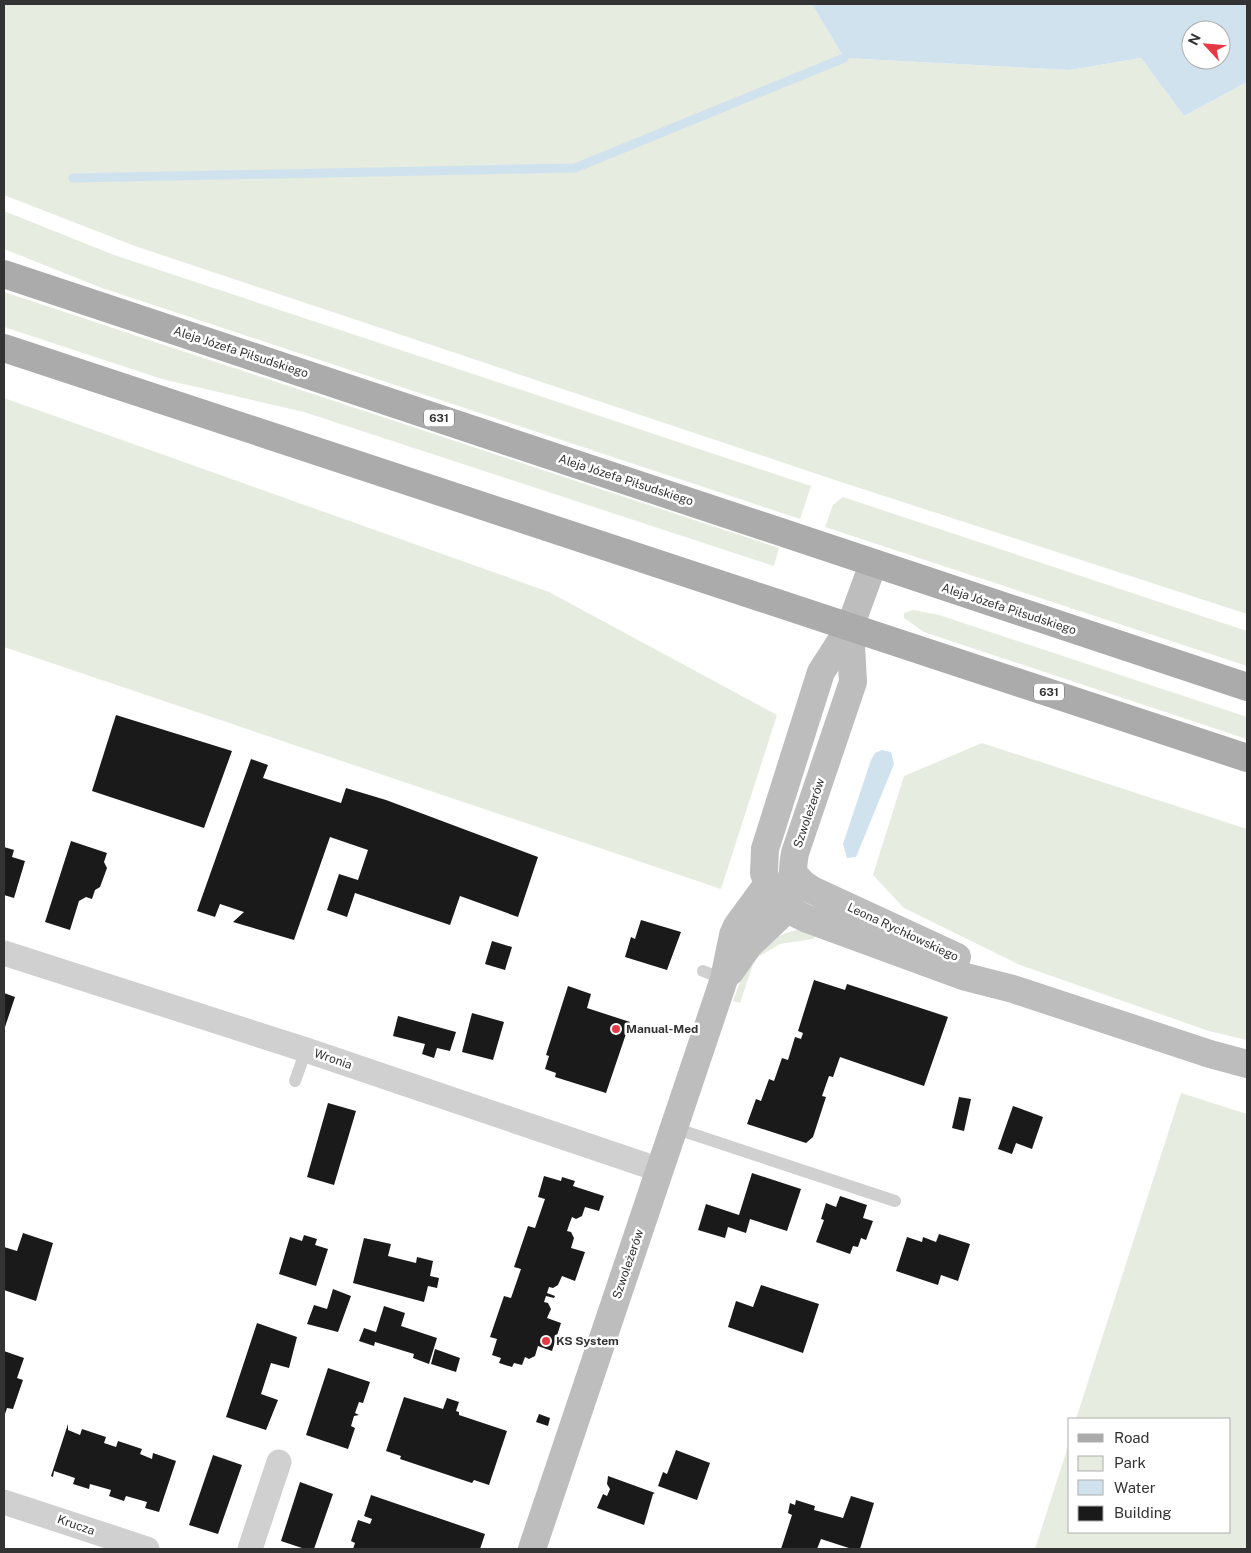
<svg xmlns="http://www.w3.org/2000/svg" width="1251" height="1553" font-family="'Public Sans',sans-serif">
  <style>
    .green { fill: #e6ecdf }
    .water { fill: #cfe2ee; fill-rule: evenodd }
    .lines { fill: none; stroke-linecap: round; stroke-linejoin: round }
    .stream { stroke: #cfe2ee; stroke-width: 9 }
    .building { fill: #1a1a1a }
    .lane { stroke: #d0d0d0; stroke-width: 12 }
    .street { stroke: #d0d0d0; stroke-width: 25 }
    .secondary { stroke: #bdbdbd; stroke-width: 28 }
    .primary { stroke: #ababab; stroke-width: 28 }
    .poi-dot { fill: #e63946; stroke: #fff; stroke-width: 2 }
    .labels { text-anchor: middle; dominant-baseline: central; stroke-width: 5; stroke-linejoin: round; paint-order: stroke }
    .shield { fill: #fff; stroke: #707070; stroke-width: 1 }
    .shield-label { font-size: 11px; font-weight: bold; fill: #333 }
    .street-label { font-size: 12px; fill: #333; stroke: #fff }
    .poi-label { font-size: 12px; font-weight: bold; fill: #333; stroke: #fff; text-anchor: start }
  </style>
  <rect width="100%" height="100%" fill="#fff"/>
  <!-- green -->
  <g class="green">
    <polygon points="4,4 812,4 844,58 1070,70 1141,58 1184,116 1247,82 1247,614 832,479 135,246 4,195"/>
    <polygon points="4,211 114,255 811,486 800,519 102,288 4,249"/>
    <polygon points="4,292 779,548 774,566 304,412 162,379 4,327"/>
    <polygon points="4,398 549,592 777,715 721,889 4,647"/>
    <polygon points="843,497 1247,631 1247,666 825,527 833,505"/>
    <polygon points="913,610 939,615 1247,717 1247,739 924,632 904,618 904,613"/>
    <polygon points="982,743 1247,829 1247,1040 1209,1031 1020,965 904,908 873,875 904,776"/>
    <path d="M797,930L818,934L813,939L780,944L758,957L753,964L740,1003L733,1001C745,966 757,939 797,930Z"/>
    <polygon points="1181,1093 1247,1114 1247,1549 1035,1549 1070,1440 1070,1532 1230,1532 1230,1419 1076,1419"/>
  </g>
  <!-- water -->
  <g class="water">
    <path d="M812,4H1247V82L1184,116L1141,58L1070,70L844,58ZM1191,30H1221V60H1191Z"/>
    <polygon points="882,750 891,752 894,764 856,857 847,858 843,844 871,760 875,753"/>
  </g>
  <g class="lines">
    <!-- stream -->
    <polyline class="stream" points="73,178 575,168 844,58"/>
  </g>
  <!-- building -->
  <g class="building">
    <polygon points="116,715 232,751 204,828 92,791"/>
    <polygon points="251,759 268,765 263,778 341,803 346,788 386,800 538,857 518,917 460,896 450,925 355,893 347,917 327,910 339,874 358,880 368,850 330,837 294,940 233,922 244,912 220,904 215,917 197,911"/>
    <polygon points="71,841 107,853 104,862 107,868 100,887 95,890 92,899 86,897 79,901 70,930 45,922"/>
    <polygon points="4,847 14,850 12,857 25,861 14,898 4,895"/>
    <polygon points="641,920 681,932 667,970 625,957 631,937 635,939"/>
    <polygon points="492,941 512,947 505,970 485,964"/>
    <polygon points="814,980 845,990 847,984 948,1017 924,1086 840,1057 833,1077 829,1076 822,1096 826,1097 813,1137 806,1143 747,1124 756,1099 761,1101 769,1079 774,1081 782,1058 788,1060 795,1037 801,1039 803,1033 798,1031"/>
    <polygon points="568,986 591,994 587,1008 630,1022 606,1093 555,1077 556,1073 545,1069 549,1056 546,1055"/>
    <polygon points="4,993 15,997 4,1030"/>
    <polygon points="472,1013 504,1022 493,1060 462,1052"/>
    <polygon points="398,1016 456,1032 450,1051 437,1048 434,1058 422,1054 425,1044 393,1036"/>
    <polygon points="959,1097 971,1099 964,1131 952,1128"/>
    <polygon points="328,1103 356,1111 334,1185 307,1177"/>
    <polygon points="1013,1106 1043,1117 1032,1149 1016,1143 1012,1154 998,1149"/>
    <polygon points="752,1173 801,1189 787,1231 750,1219 746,1233 728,1227 725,1238 698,1230 706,1204 739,1215"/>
    <polygon points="544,1176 561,1181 562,1177 575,1181 573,1186 604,1196 599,1211 585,1207 582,1216 576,1219 572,1217 569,1225 567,1231 571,1232 574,1238 571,1248 585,1252 575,1281 562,1276 558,1285 553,1288 549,1287 547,1293 555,1296 554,1298 546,1296 544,1302 548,1303 551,1309 547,1318 561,1323 552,1351 538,1346 535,1356 529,1359 525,1357 522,1365 514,1363 512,1367 499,1363 501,1358 492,1355 497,1339 490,1337 504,1296 511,1298 521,1269 514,1267 528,1226 535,1228 545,1199 538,1197"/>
    <polygon points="840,1196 867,1205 863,1218 873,1221 866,1240 861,1238 858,1247 853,1246 850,1254 816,1242 824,1220 821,1219 826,1203 836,1207"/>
    <polygon points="23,1233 53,1243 36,1301 4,1290 4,1247 17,1251"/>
    <polygon points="939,1234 970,1244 958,1281 941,1275 938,1285 896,1271 907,1237 922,1242 923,1237 936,1242"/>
    <polygon points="304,1235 317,1239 315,1245 328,1249 316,1286 279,1274 290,1237 302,1241"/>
    <polygon points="364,1238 391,1244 388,1256 416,1263 417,1257 433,1261 430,1276 439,1278 437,1288 428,1286 424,1302 353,1283"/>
    <polygon points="761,1285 819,1304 803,1353 728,1327 736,1301 753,1307"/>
    <polygon points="333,1289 351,1296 338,1332 307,1324 314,1305 327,1309"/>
    <polygon points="384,1306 405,1313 401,1326 437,1338 429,1364 413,1358 414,1354 375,1342 374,1346 359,1341 364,1328 376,1332"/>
    <polygon points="257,1323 297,1337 289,1368 271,1363 261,1394 278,1400 266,1430 226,1417"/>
    <polygon points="435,1349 460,1358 456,1372 431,1364"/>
    <polygon points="4,1351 24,1358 17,1378 23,1380 13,1409 7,1408 4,1417"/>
    <polygon points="328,1368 370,1382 363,1403 359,1402 355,1413 359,1415 354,1416 351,1426 355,1428 348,1449 306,1435"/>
    <polygon points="404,1397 443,1409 447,1398 459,1402 456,1411 459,1412 459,1415 507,1431 489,1485 474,1480 472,1483 400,1459 401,1456 386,1451"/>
    <polygon points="539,1414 550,1418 548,1426 536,1422"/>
    <polygon points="68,1424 68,1430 80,1435 82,1429 106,1437 104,1443 116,1447 118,1441 142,1449 140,1454 152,1459 153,1453 176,1461 159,1512 145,1508 147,1502 126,1496 124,1501 109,1496 111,1490 90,1484 89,1489 73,1484 75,1478 54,1471 53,1477 51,1476"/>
    <polygon points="676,1450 710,1463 697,1500 658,1486 663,1472 667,1474"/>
    <polygon points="213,1455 242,1465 218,1534 189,1525"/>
    <polygon points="608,1476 655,1493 653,1494 644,1525 597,1508 603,1494 607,1496 610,1489 607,1484"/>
    <polygon points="300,1482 333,1494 314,1549 305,1549 281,1541"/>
    <polygon points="371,1495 485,1534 480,1549 353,1549 355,1543 351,1541 358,1520 370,1524 372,1519 364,1516"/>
    <polygon points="851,1496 874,1503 860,1549 852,1549 821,1539 817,1549 781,1549 792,1515 788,1513 790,1503 795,1505 796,1500 815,1506 814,1510 843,1518"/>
  </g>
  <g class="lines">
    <!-- lane -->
    <g class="lane">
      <polyline points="703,971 724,979"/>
      <polyline points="295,1081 306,1050"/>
      <polyline points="674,1128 895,1201"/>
    </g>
    <!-- street -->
    <g class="street">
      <polyline points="4,953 306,1050 660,1170"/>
      <polyline points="4,1502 147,1549"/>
      <polyline points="250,1549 279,1462"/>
    </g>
    <!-- secondary -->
    <g class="secondary">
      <polyline points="873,564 850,627 821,672 765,849 764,873 771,894 787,909 805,918 966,977 1013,989 1210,1054 1247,1064"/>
      <polyline points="795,875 803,884 812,890 957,957"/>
      <path d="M730,972L749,945L787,909C795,888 791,873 795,853L853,682L850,627"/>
      <polyline points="532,1549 724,979 733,935 737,926 767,885"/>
    </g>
    <!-- primary -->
    <g class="primary">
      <polyline points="4,274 1247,687"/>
      <polyline points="4,348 1247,758"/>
    </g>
  </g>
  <!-- markers -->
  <g class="poi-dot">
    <circle cx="616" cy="1029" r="5"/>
    <circle cx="546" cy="1341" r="5"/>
  </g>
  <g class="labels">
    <!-- shield labels -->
    <g class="shield">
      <rect x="424" y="409.5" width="30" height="17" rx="4"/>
      <rect x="1034" y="683.5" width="30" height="17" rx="4"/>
    </g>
    <g class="shield-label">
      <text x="439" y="418">631</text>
      <text x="1049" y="692">631</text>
    </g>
    <!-- street labels -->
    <g class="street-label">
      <text transform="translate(241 352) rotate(18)">Aleja Józefa Piłsudskiego</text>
      <text transform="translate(626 480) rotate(18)">Aleja Józefa Piłsudskiego</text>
      <text transform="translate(1009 609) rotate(18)">Aleja Józefa Piłsudskiego</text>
      <text transform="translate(809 813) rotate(-71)">Szwoleżerów</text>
      <text transform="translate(903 932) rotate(25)">Leona Rychłowskiego</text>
      <text transform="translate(333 1059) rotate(19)">Wronia</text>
      <text transform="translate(628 1264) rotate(-71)">Szwoleżerów</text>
      <text transform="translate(76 1525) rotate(19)">Krucza</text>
    </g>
    <!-- poi labels -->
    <g class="poi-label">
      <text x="626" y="1029">Manual-Med</text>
      <text x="556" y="1341">KS System</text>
    </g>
  </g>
  <!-- border -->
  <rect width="1251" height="1553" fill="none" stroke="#333333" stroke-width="10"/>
  <!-- legend -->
  <rect x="1068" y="1418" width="162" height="115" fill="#ffffff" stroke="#adadad"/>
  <rect x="1078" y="1434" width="25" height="8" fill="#ababab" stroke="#adadad"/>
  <text x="1114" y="1443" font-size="15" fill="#333333">Road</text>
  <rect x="1078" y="1456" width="25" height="15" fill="#e6ecdf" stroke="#adadad"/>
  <text x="1114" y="1468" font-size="15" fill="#333333">Park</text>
  <rect x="1078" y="1480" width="25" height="15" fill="#cfe2ee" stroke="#adadad"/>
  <text x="1114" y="1493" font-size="15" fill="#333333">Water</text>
  <rect x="1078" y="1506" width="25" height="15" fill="#1a1a1a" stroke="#adadad"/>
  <text x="1114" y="1518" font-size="15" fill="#333333">Building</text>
  <!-- north arrow -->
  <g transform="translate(1206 45) rotate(296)"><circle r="24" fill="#ffffff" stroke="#adadad"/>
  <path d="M0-4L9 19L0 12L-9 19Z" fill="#e63946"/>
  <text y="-8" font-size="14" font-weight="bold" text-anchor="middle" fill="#333333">N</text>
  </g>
</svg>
